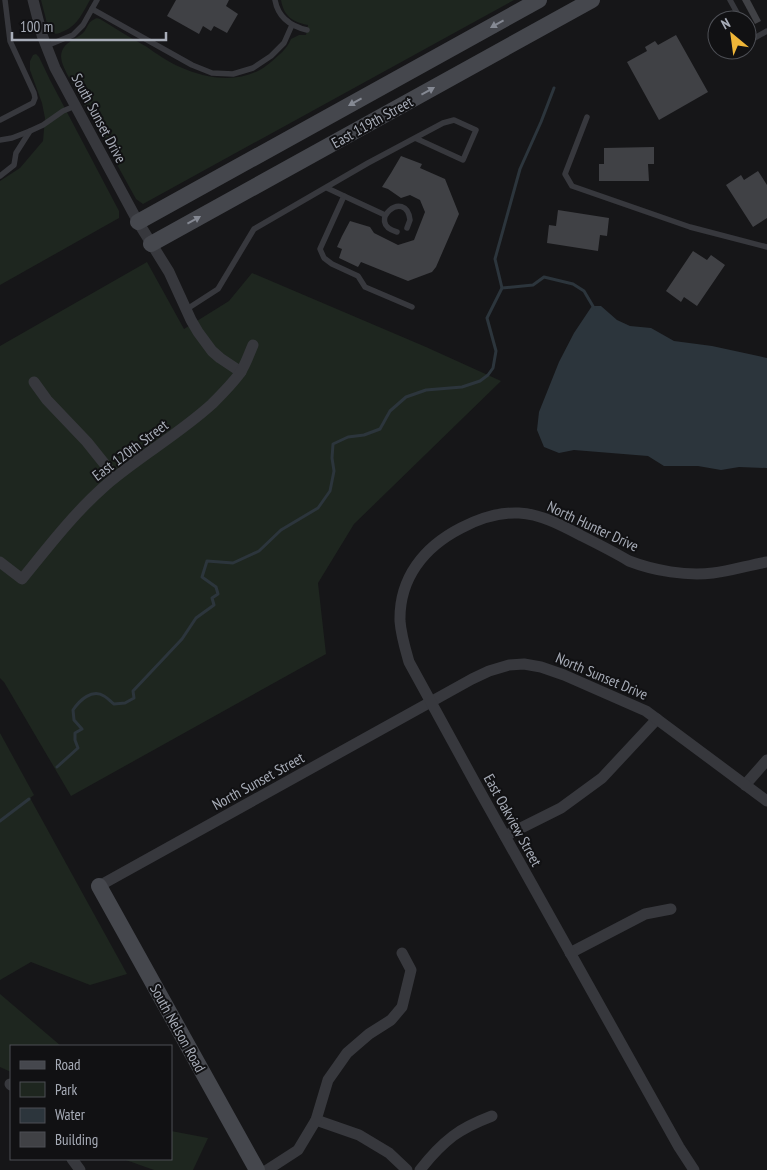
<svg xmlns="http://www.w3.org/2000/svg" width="767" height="1170" font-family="'PT Sans Narrow',sans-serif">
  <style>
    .green { fill: #1e261f }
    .water { fill: #2c353c }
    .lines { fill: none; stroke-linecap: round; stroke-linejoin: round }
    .stream { stroke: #2c353c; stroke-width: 3 }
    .building { fill: #404145 }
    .lane { stroke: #37383d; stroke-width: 5.5 }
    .street { stroke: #37383d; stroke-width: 11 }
    .secondary { stroke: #45474d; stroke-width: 16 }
    .oneway { fill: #858993 }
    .labels { text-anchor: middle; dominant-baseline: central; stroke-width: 4; stroke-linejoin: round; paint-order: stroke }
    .street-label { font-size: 15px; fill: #a8adb8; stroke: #111113 }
  </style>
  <rect width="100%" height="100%" fill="#161618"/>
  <!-- green -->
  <g class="green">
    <path d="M41,0H90C83,12 77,26 64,31C58,34 55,35 49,31Z"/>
    <path d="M281,0H514L143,204L136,199L67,74C64,67 59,59 62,51C65,42 76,39 83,33C87,29 88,22 93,20C96,18 97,18 100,19C116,29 131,38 147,47C157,54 168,62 180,67C209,80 245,85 271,62C279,55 287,49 291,39L299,35H306L308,25C293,22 284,17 281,0Z"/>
    <polygon points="36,54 39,57 50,80 119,211 119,218 0,285 0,181 20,168 43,141 45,118 42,103 30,70 30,61 33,55"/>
    <polygon points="147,262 184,329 229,301 252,273 426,347 501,381 354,524 318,583 326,654 71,796 4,682 0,678 0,346"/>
    <polygon points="0,733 34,795 30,798 127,974 90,985 31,962 0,980"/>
    <polygon points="0,994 61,1046 11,1046 11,1072 0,1067"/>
    <polygon points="171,1131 208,1138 193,1170 154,1170 123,1159 171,1159"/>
  </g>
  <!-- water -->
  <polygon class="water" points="592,306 601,306 617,320 630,326 651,328 674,341 712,346 767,358 767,468 739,467 721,470 698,466 664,466 648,456 574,450 559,453 544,447 537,430 539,412 559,362 574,333"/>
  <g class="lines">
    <!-- stream -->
    <g class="stream">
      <polyline points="502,288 533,285 544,277 573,284 584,291 594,308"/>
      <path d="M57,767L78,748L75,740V733L82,729L74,720L73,710C79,701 92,688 104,696C108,698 111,702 114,704L125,703L134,698L133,691L182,639L196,618L214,605L212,598L218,594L216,587L202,577L207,561L233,563L259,551L281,530L318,508L330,491L334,471L332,458L333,444L348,437L364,435L380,429L390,411L406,397L426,390L462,387L480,381L488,375L493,368L496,351L487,318L502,288L495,259L520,169L541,122L554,88"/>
      <polyline points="0,821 29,799"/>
    </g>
  </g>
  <!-- building -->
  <g class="building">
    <polygon points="176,0 229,0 226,6 238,14 227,33 214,26 211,31 203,26 199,34 167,16"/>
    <polygon points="742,0 750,0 761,21 755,24"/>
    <polygon points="676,35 708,92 659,120 627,62 647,51 645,47 655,41 658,45"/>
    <polygon points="654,147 654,164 648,164 649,181 599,181 599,164 604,164 604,148"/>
    <polygon points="401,156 422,164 420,168 445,179 459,214 436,267 432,272 408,281 361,262 358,267 339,258 342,249 337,247 342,236 350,221 370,227 374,233 398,245 414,240 425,212 420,200 410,195 401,198 388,189 382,187 391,173"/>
    <polygon points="758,171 767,185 767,218 753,227 726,185 741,175 744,180"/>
    <polygon points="558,210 609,218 607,236 600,235 598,251 547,243 549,225 556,226"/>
    <polygon points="693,251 707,260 711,255 725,265 697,306 684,297 681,302 666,291"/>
  </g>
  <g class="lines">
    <!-- lane -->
    <g class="lane">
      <path d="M275,0C278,17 290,26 307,30"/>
      <polyline points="730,0 741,20"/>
      <polyline points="92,9 192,65 212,73 233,74 253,68 271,56 284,43 292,25"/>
      <polyline points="747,32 751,40 767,31"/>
      <polyline points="46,46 73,35 83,25 97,0"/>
      <polyline points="587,117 565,174 572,186 690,227 767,247"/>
      <polyline points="0,120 33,103 35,98 34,93 10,41 5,0"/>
      <polyline points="0,140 12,138 30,131"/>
      <polyline points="0,176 14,165 16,153 30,131 43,125 63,111 75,106"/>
      <polyline points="327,188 344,196 320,249 324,258 332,264 358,276 365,287 412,307"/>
      <polyline points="344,196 385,215"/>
      <path d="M397,232C364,223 406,187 410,220L407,228"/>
      <polyline points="187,309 218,289 254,229 368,163 443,123 454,120 476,130 463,160 415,138"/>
    </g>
    <!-- street -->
    <g class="street">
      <polyline points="33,0 42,35 55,68 138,222 169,272 191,320 198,332 212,351 220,358 241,372"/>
      <polyline points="34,382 47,400 87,442 115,477"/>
      <path d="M0,562L22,579C49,546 74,513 106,485C140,456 179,434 212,404C222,394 232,384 240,373C246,364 249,354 253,345"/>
      <polyline points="745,785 767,760"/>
      <polyline points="505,836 561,808 602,778 657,719"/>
      <polyline points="99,886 472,679 489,671 509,665 524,664 541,667 564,675 646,711 767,801"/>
      <polyline points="570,953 645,914 671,909"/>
      <polyline points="10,1084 11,1085"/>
      <polyline points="316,1120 359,1135 389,1153 407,1170"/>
      <polyline points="72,1159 80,1170"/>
      <polyline points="267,1170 298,1150 316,1120 328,1080 347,1053 369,1034 391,1020 402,1007 411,970 402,953"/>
      <path d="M420,1170C430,1157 440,1146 453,1136C465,1127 479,1121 492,1116"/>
      <path d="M694,1170L679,1147L478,788L409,662C405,648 401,635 400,621C399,578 424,547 461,528C478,519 498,512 519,513C541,514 563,526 582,536C598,544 614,552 629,561C655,571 686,576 713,573C731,571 749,565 767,562"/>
    </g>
    <!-- secondary -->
    <g class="secondary">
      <polyline points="138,222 539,0"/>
      <polyline points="151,244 592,0"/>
      <polyline points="99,886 257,1170"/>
    </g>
  </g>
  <!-- one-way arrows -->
  <defs><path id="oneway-solid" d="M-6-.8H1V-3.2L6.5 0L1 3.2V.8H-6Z" transform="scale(1.25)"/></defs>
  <g class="oneway">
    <use href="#oneway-solid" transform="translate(497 24) rotate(151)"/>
    <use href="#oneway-solid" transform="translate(428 91) rotate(-29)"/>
    <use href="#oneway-solid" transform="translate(355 102) rotate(151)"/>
    <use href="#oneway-solid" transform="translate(194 220) rotate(-29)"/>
  </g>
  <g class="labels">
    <!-- street labels -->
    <g class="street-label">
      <text transform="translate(99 118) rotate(62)">South Sunset Drive</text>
      <text transform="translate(372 122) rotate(-29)">East 119th Street</text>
      <text transform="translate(130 450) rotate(-37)">East 120th Street</text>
      <text transform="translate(593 526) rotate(25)">North Hunter Drive</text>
      <text transform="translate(602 676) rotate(23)">North Sunset Drive</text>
      <text transform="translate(258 781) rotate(-29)">North Sunset Street</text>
      <text transform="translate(513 820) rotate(61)">East Oakview Street</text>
      <text transform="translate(178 1028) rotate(61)">South Nelson Road</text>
    </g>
  </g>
  <!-- legend -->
  <rect x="10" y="1045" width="162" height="115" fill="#111113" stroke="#4d4f55"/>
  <rect x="20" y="1061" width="25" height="8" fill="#45474d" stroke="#4d4f55"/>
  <text x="55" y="1070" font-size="15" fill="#a8adb8">Road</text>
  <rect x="20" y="1082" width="25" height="15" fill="#1e261f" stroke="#4d4f55"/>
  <text x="55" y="1095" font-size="15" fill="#a8adb8">Park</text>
  <rect x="20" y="1108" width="25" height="15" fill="#2c353c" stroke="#4d4f55"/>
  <text x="55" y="1120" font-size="15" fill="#a8adb8">Water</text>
  <rect x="20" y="1132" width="25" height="15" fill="#404145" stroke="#4d4f55"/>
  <text x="55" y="1145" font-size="15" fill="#a8adb8">Building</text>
  <!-- north arrow -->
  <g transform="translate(732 35) rotate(331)"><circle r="24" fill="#111113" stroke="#4d4f55"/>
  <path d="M0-4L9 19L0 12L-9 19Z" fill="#efb638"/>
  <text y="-8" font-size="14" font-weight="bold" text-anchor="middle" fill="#a8adb8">N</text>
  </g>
  <!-- scale -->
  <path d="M12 32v8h154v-8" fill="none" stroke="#a8adb8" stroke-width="2.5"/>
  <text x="20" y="32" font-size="15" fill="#a8adb8" stroke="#111113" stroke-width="4" paint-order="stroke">100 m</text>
</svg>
